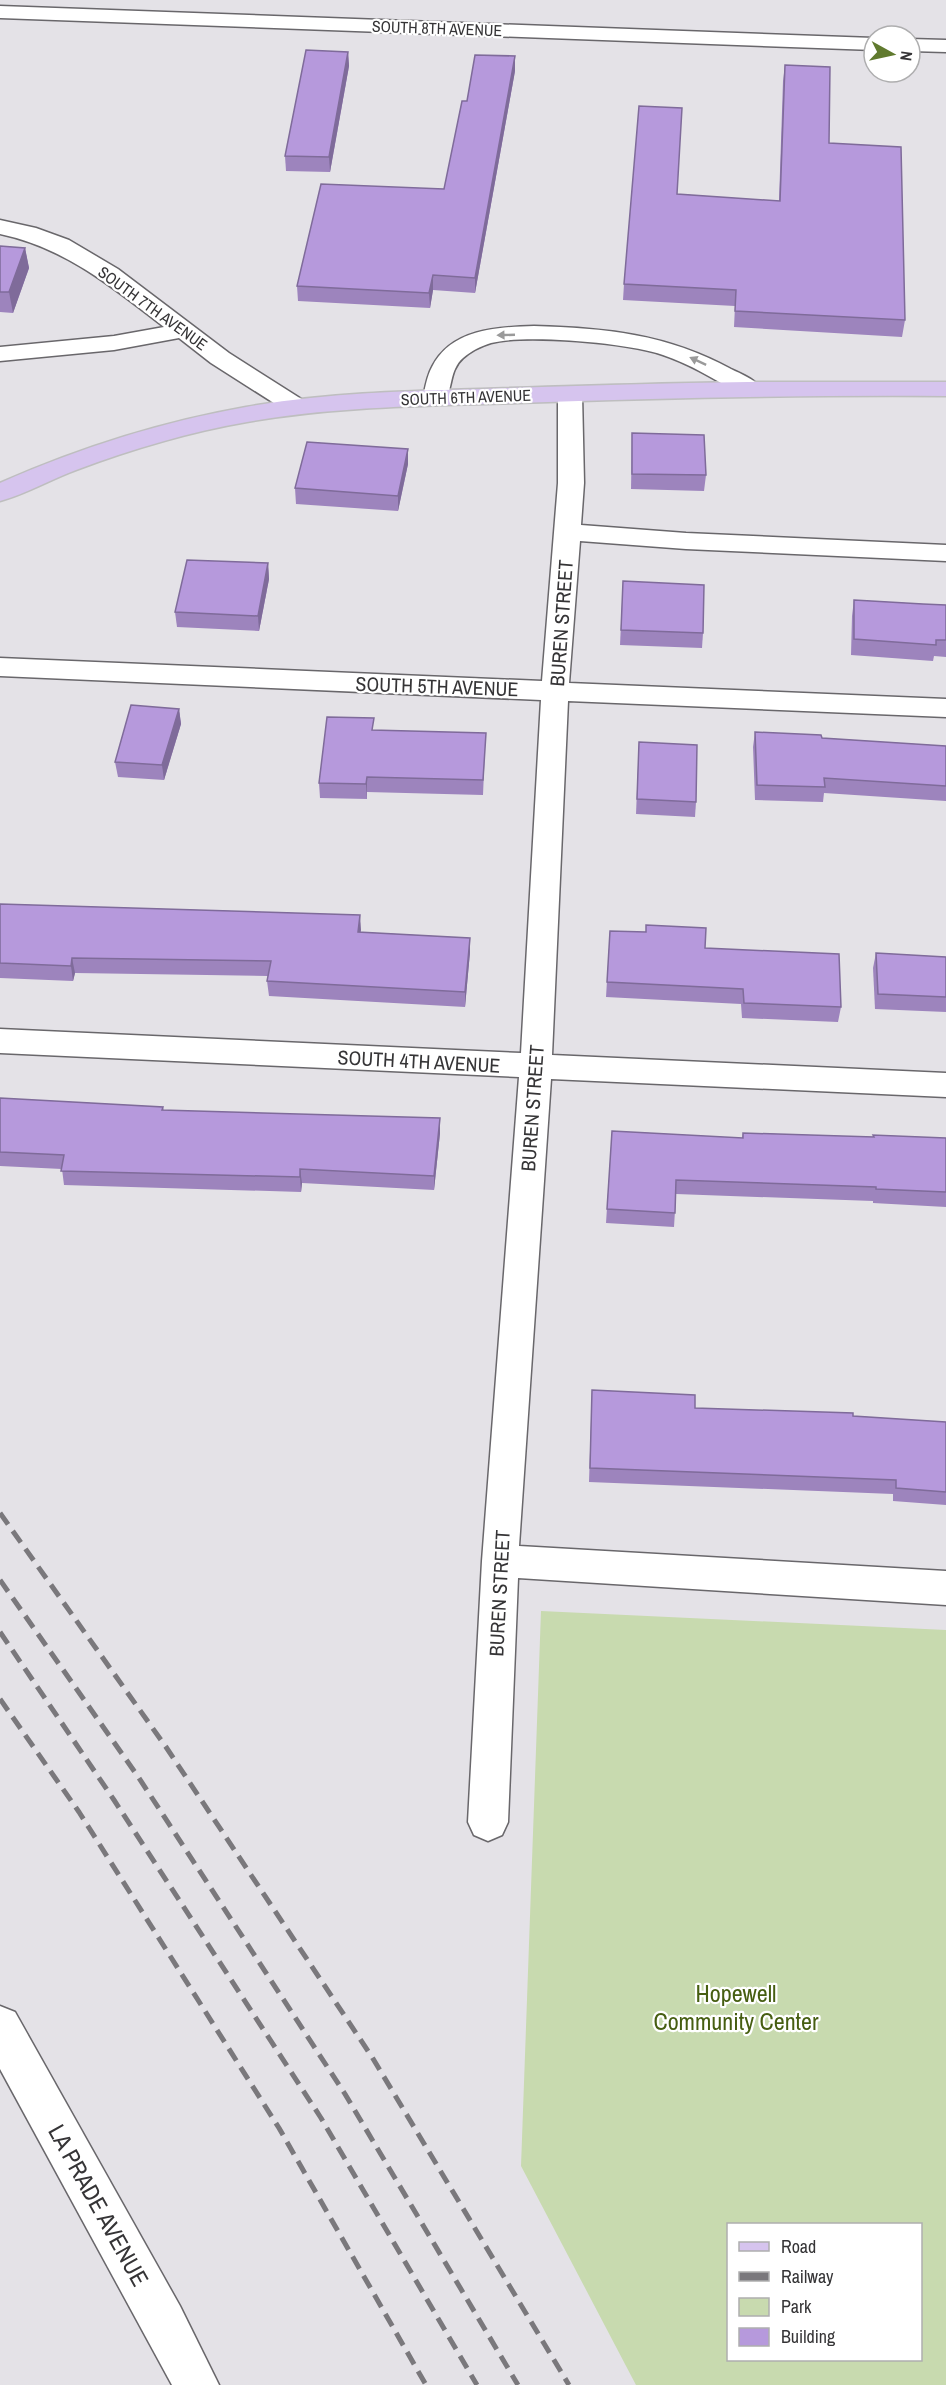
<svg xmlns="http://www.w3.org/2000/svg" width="946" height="2385" font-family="'Archivo Narrow',sans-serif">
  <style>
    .green { fill: #c8daaf; fill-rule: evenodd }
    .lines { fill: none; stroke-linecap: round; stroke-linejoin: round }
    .minor-casing { stroke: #69676b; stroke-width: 3 }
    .major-casing { stroke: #bebebf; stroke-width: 3 }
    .minor { fill: #fff; fill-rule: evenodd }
    .major { fill: #d6c4ee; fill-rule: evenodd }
    .rail { stroke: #7a787c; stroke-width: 5; stroke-dasharray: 14 8; stroke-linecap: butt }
    .wall { fill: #9d84bd }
    .shaded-wall { fill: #7f6b9a }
    .building { fill: #b699dc; stroke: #7f6b9a; stroke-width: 1.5 }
    .oneway { fill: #9a9a9a }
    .labels { text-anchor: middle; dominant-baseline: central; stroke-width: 4.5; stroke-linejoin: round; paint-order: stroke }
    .far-street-label { font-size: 16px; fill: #353436; stroke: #fff }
    .street-label { font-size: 20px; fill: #353436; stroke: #fff }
    .near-park-label { font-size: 24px; fill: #465e11; stroke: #fff }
    .near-street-label { font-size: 24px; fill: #353436; stroke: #fff }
  </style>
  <rect width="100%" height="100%" fill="#e4e2e7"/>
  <!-- green -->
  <path class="green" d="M541,1611L946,1630V2385H636L521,2166ZM920,2224V2360H728V2224Z"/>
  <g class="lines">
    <!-- minor casing -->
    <g class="minor-casing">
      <g id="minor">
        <polygon points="0,6 874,38 874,50 0,18"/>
        <polygon points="910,39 946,40 946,52 910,51"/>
        <path d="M0,220L36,228L69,240L118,269L229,353L306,402L309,407L306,412L297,414L288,412L211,363L179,338L114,350L0,361V347L114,336L164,327C112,287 66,248 0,234Z"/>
        <path d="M534,326C606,328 667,334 731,369C741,374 755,379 761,389L758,394L749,396L740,394C716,380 690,364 663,355C627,343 527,334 491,343C481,346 471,351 463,358C449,370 453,389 444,403L435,405L426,403L423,398C425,388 427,376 432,367C451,329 497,327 534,326Z"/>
        <polygon points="570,387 579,389 582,394 584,483 581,525 686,533 946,545 946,561 686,549 580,541 569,683 946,699 946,717 568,701 552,1055 946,1073 946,1097 551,1079 519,1546 946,1571 946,1605 518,1578 508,1822 502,1835 488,1841 474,1835 468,1822 482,1561 519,1077 0,1053 0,1029 521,1053 541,700 0,676 0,658 542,681 558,483 558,394 561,389"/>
        <polygon points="0,2006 15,2012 180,2306 219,2385 172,2385 0,2069"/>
      </g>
    </g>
    <!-- major casing -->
    <g class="major-casing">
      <path id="major" d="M748,382H946V396C803,395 660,398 517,403C427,406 336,406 247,422C189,432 132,449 76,470C51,479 26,494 0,501V483C79,448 161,422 246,407C323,393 403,391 481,389C570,386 659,383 748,382Z"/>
    </g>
    <!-- minor -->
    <use href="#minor" class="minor"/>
    <!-- major -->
    <use href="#major" class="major"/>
    <!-- rail -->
    <g class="rail">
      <polyline points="0,1513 166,1747 372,2057 569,2385"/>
      <polyline points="0,1580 139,1778 345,2094 518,2385"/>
      <polyline points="0,1632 114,1800 321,2118 477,2385"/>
      <polyline points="0,1699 79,1812 279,2128 426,2385"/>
    </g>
  </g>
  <!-- wall -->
  <g class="wall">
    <polygon points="348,52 349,66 330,172 286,171 285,156"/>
    <polygon points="785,65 829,143 905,320 902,337 734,327 735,306 623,300 624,284 677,194 779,201 783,81"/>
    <polygon points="515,71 475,293 433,290 430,308 298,301 297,286 444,189 467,101"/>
    <polygon points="0,246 25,248 29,268 13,313 0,312"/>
    <polygon points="632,433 706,475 704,491 631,489"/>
    <polygon points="408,449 408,464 398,511 296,504 295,488"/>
    <polygon points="268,563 269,579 259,631 177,627 175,612"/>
    <polygon points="623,581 703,633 702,648 620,645"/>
    <polygon points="854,600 923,604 946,605 946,657 934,656 933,661 851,655 852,616"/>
    <polygon points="179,709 181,724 164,780 118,777 115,762"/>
    <polygon points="374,730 485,748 483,795 367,792 367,799 320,798 319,783"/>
    <polygon points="755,732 822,738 946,746 946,801 824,793 823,802 755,800 753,747"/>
    <polygon points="639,742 696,802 695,817 636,814"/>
    <polygon points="0,904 360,915 360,932 470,938 470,952 465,1007 269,996 267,981 268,976 75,973 73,981 0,978"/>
    <polygon points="610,931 705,948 841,1007 838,1022 742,1018 741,1004 606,997"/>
    <polygon points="876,953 946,957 946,1012 875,1009 873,968"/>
    <polygon points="0,1098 163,1107 164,1111 440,1133 434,1190 302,1183 301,1192 64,1185 62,1169 0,1166"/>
    <polygon points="612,1131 742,1138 743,1133 873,1137 873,1135 946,1138 946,1207 873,1203 873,1201 676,1194 674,1227 606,1223"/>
    <polygon points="592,1390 695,1408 853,1416 946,1422 946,1505 893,1501 893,1494 589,1482"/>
  </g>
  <!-- shaded-wall -->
  <g class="shaded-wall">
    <polygon points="348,52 349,66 330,172 329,157"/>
    <polygon points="515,56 515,71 475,293 475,278"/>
    <polygon points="25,248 29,268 13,313 9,292"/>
    <polygon points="433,275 433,290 430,308 429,293"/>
    <polygon points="408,449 408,464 398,511 398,496"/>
    <polygon points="268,563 269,579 259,631 258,616"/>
    <polygon points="179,709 181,724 164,780 162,765"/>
    <polygon points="367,777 367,799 366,784"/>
    <polygon points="360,915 361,930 359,947 358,932"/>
    <polygon points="470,938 470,952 465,1007 465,992"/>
    <polygon points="72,958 75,973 73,981 71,966"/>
    <polygon points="440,1118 440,1133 434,1190 434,1176"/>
    <polygon points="300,1169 302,1183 301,1192 300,1177"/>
  </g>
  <!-- building -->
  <g class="building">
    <polygon points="306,50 348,52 329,157 285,156"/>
    <polygon points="475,55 515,56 475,278 433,275 429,293 297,286 321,184 444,189 462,101 467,101"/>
    <polygon points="785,65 830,67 829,143 901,147 905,320 735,311 736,290 624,284 639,106 682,108 677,194 780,201"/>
    <polygon points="0,246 25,248 9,292 0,292"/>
    <polygon points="632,433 704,435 706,475 632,474"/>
    <polygon points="307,442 408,449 398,496 295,488"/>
    <polygon points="187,560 268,563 258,616 175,612"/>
    <polygon points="623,581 704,585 703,633 621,630"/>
    <polygon points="854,600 923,604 946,605 946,640 936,640 936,645 854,639"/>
    <polygon points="131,705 179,709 162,765 115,762"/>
    <polygon points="327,717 374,718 372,730 486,733 483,780 367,777 366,784 319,783"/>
    <polygon points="755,732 821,735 822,738 946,746 946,786 824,778 825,787 757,785"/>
    <polygon points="639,742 697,745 696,802 637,799"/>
    <polygon points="0,904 360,915 358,932 470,938 465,992 267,981 271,961 72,958 71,966 0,963"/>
    <polygon points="646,925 706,928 705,948 839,954 841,1007 744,1003 743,989 607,982 610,931 646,932"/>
    <polygon points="876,953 946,957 946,997 878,994"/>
    <polygon points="0,1098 163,1107 162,1110 440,1118 434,1176 300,1169 300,1177 61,1171 64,1155 0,1152"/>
    <polygon points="612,1131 743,1138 743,1133 874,1137 873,1135 946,1138 946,1192 876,1189 876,1187 676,1180 675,1213 607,1209"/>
    <polygon points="592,1390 695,1395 695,1408 853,1413 853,1416 946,1422 946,1492 896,1488 896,1480 590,1468"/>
  </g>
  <!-- one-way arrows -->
  <defs><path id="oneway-solid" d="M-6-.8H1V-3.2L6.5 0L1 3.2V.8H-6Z" transform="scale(1.5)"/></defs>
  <g class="oneway">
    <use href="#oneway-solid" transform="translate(506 335) rotate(178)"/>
    <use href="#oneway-solid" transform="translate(698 361) rotate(-155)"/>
  </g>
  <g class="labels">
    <!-- far-street labels -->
    <g class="far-street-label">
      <text transform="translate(437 28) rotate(2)">SOUTH 8TH AVENUE</text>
      <text transform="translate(153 308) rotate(36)">SOUTH 7TH AVENUE</text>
      <text transform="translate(466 397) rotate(-2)">SOUTH 6TH AVENUE</text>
    </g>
    <!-- street labels -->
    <g class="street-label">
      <text transform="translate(561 623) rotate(-86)">BUREN STREET</text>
      <text transform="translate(437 686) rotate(2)">SOUTH 5TH AVENUE</text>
      <text transform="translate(419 1061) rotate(3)">SOUTH 4TH AVENUE</text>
      <text transform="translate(532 1108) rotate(-86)">BUREN STREET</text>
      <text transform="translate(499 1593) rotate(-87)">BUREN STREET</text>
    </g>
    <!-- near-park labels -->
    <g class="near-park-label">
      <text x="736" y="1993">Hopewell<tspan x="736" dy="28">Community Center</tspan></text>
    </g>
    <!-- near-street labels -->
    <g class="near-street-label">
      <text transform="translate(99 2205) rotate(61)">LA PRADE AVENUE</text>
    </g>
  </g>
  <!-- legend -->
  <rect x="727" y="2223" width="195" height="138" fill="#ffffff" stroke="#aeaeaf" stroke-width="1.5"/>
  <rect x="739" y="2242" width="30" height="9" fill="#d6c4ee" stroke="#aeaeaf" stroke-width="1.5"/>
  <text x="781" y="2253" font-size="18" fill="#353436">Road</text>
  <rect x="739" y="2272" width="30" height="9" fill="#7a787c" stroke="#aeaeaf" stroke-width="1.5"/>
  <text x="781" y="2283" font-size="18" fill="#353436">Railway</text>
  <rect x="739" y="2298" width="30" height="18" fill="#c8daaf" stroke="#aeaeaf" stroke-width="1.5"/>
  <text x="781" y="2313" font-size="18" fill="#353436">Park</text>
  <rect x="739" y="2328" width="30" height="18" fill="#b699dc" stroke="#aeaeaf" stroke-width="1.5"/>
  <text x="781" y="2343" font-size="18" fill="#353436">Building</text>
  <!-- north arrow -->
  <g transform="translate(892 54) rotate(98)"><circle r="28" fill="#ffffff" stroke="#aeaeaf" stroke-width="1.5"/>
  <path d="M0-4.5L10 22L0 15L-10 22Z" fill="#607a2e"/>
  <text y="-9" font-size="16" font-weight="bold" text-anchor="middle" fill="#353436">N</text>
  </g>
</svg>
